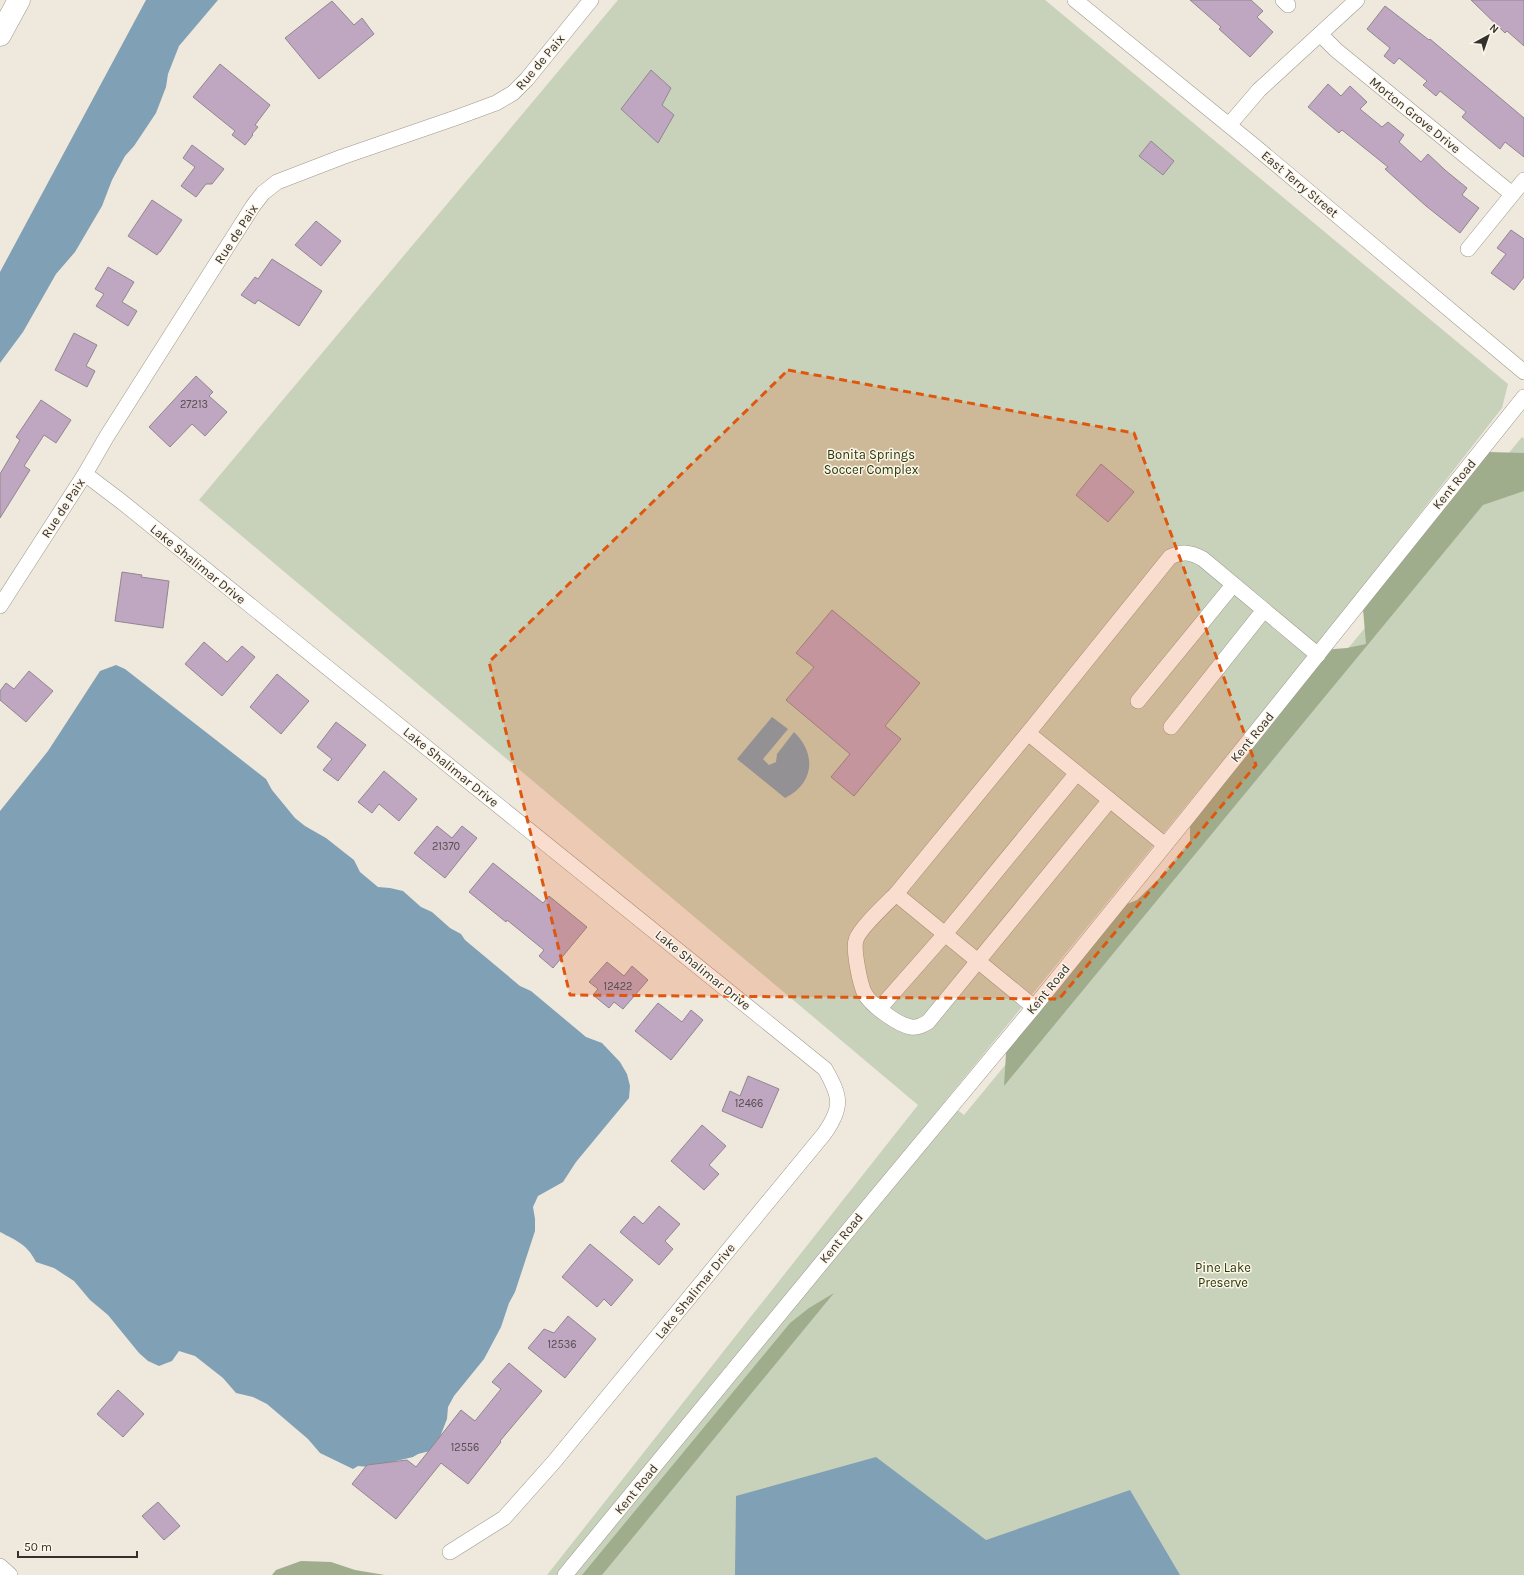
<svg xmlns="http://www.w3.org/2000/svg" width="1524" height="1575" font-family="Karla,sans-serif">
  <style>
    .green { fill: #c8d2bb }
    .forest { fill: #9fad8d }
    .water { fill: #80a0b5 }
    .building { fill: #bfa6c1; stroke: #918791 }
    .lines { fill: none; stroke-linecap: round; stroke-linejoin: round }
    .minor-casing { stroke: #9e988c; stroke-width: 16 }
    .highway-casing { stroke: #9e988c; stroke-width: 23 }
    .minor { stroke: #fff; stroke-width: 15 }
    .highway { stroke: #fff; stroke-width: 22 }
    .marked { fill: #df570e; fill-opacity: 0.2; stroke: #df570e; stroke-width: 3; stroke-dasharray: 8 5; stroke-linejoin: round }
    .labels { text-anchor: middle; dominant-baseline: central; stroke-width: 3; stroke-linejoin: round; paint-order: stroke }
    .number-label { font-size: 11px; fill: #574e51 }
    .street-label { font-size: 13px; fill: #34312c; stroke: #fcf5e9 }
    .park-label { font-size: 13px; fill: #273803; stroke: #fcf5e9 }
  </style>
  <rect width="100%" height="100%" fill="#efe8dc"/>
  <!-- green -->
  <polygon class="green" points="618,0 1045,0 1508,384 1502,408 1330,629 933,1116 938,1121 951,1105 964,1115 1522,437 1524,439 1524,1575 547,1575 918,1105 199,500"/>
  <!-- forest -->
  <g class="forest">
    <polygon points="1489,452 1524,453 1524,491 1483,505 1004,1086 1007,1037 1109,911 1137,900 1168,870 1190,843 1190,819 1322,650 1347,648 1366,644 1363,609"/>
    <polygon points="834,1293 602,1575 582,1575 790,1323 809,1308"/>
    <polygon points="301,1561 331,1562 355,1570 385,1575 272,1575 276,1570"/>
  </g>
  <!-- water -->
  <g class="water">
    <polygon points="146,0 218,0 179,46 168,74 166,87 156,113 134,146 125,156 112,180 102,206 75,252 56,274 23,332 0,363 0,272"/>
    <path d="M116,665L125,669L266,779L272,790L295,818L305,826L326,838L345,853L354,860L360,872L378,887L390,888L403,891L421,907L432,912L450,928L461,934L465,940L483,955L520,986L531,991L586,1037L602,1043L620,1062L627,1074L630,1086L629,1098L576,1162L563,1182L538,1196L533,1207L535,1219V1231L515,1292L509,1303L501,1327L484,1359L454,1396L448,1407L447,1419L438,1442L430,1451L418,1454L413,1457L370,1467L358,1466L353,1469L320,1453L308,1439L267,1404L253,1397L236,1393L223,1378L195,1356L179,1351L172,1361L159,1366L148,1361L139,1353L108,1315L90,1300L74,1281L54,1268L36,1262C27,1244 17,1241 0,1232V811L48,751L100,671Z"/>
    <path d="M772,717L788,729L763,759L769,765L776,762L777,754L794,732C817,754 814,784 785,798L737,759Z"/>
    <polygon points="876,1457 986,1540 1130,1490 1180,1575 735,1575 736,1496"/>
  </g>
  <!-- building -->
  <g class="building">
    <polygon points="1190,0 1251,0 1263,11 1257,17 1273,32 1250,57 1219,29 1221,27"/>
    <polygon points="1471,0 1524,0 1524,46 1507,31 1505,33"/>
    <polygon points="332,1 354,25 362,18 374,34 319,79 285,38"/>
    <polygon points="1385,6 1429,40 1430,39 1524,118 1524,157 1505,142 1500,149 1462,117 1466,112 1440,91 1436,96 1423,85 1427,81 1399,58 1394,64 1384,56 1390,48 1367,29"/>
    <polygon points="220,64 270,105 255,125 258,127 252,134 253,135 245,145 232,135 235,131 193,97"/>
    <polygon points="651,70 671,88 662,105 674,115 658,143 621,109"/>
    <polygon points="1328,84 1341,96 1350,86 1367,102 1360,109 1382,127 1388,122 1404,135 1399,142 1421,162 1428,154 1445,170 1467,188 1462,195 1479,208 1460,233 1426,206 1385,169 1388,167 1342,130 1339,133 1308,107"/>
    <polygon points="1151,141 1174,161 1163,175 1139,156"/>
    <polygon points="192,145 224,169 212,184 206,184 196,197 181,186 195,167 183,158"/>
    <polygon points="152,200 182,220 160,252 159,252 157,255 128,236"/>
    <polygon points="316,221 341,241 321,266 295,245"/>
    <polygon points="1511,230 1524,239 1524,277 1514,290 1491,273 1506,254 1497,248"/>
    <polygon points="272,259 322,291 299,326 258,300 255,304 241,295 255,277 258,279"/>
    <polygon points="108,267 134,282 122,302 137,311 128,326 96,306 104,294 95,289"/>
    <polygon points="74,333 97,345 86,366 95,371 87,387 55,370"/>
    <polygon points="196,376 213,392 209,396 227,412 205,436 192,424 170,447 149,427"/>
    <polygon points="41,400 71,420 56,443 44,435 24,466 30,470 0,518 0,474 20,440 16,437"/>
    <polygon points="1101,464 1134,492 1108,522 1076,495"/>
    <polygon points="122,572 142,575 141,577 169,581 163,628 115,621"/>
    <polygon points="832,610 920,683 885,726 901,739 854,796 831,777 850,754 786,700 814,667 796,653"/>
    <polygon points="204,642 227,662 242,646 255,657 222,696 185,664"/>
    <polygon points="29,671 53,691 26,722 0,700 0,691 6,683 14,689"/>
    <polygon points="277,674 309,701 281,734 250,707"/>
    <polygon points="336,722 366,745 338,781 323,770 332,759 317,747"/>
    <polygon points="384,771 417,799 399,821 379,804 372,813 358,802"/>
    <polygon points="437,826 452,838 462,826 477,838 445,878 414,853"/>
    <polygon points="493,863 543,903 549,896 587,927 553,968 539,956 544,950 507,920 506,922 469,892"/>
    <polygon points="607,962 624,976 632,966 648,980 623,1009 614,1002 609,1008 593,995 598,989 589,982"/>
    <polygon points="658,1003 682,1022 691,1010 703,1020 671,1060 635,1031"/>
    <polygon points="748,1076 779,1089 762,1128 722,1111 730,1091 740,1096"/>
    <polygon points="702,1125 726,1146 709,1165 719,1174 704,1190 671,1161"/>
    <polygon points="659,1206 680,1224 665,1241 673,1249 659,1265 620,1232 634,1216 643,1224"/>
    <polygon points="590,1244 633,1280 611,1306 604,1299 597,1307 562,1277"/>
    <polygon points="568,1316 596,1339 565,1378 528,1348 544,1329 554,1333"/>
    <polygon points="509,1363 542,1391 500,1441 501,1442 468,1484 441,1463 396,1519 352,1484 367,1465 407,1460 416,1467 461,1410 475,1421 501,1389 492,1382"/>
    <polygon points="118,1390 144,1414 123,1437 97,1414"/>
    <polygon points="158,1502 180,1526 164,1540 142,1516"/>
  </g>
  <g class="lines">
    <!-- minor casing -->
    <g class="minor-casing">
      <g id="minor">
        <polyline points="1075,0 1252,144 1524,372"/>
        <polyline points="1283,0 1288,5"/>
        <polyline points="1320,34 1336,50 1512,194"/>
        <polyline points="1229,125 1259,90 1357,0"/>
        <polyline points="1468,249 1524,180"/>
        <path d="M85,474L122,502L825,1069C841,1097 843,1107 824,1134L553,1463L504,1518L450,1552"/>
        <polyline points="0,606 85,474 107,436 253,206 263,193 277,182 342,157 458,117 496,103 513,93 527,79 591,0"/>
        <polyline points="1138,701 1233,585"/>
        <polyline points="1171,727 1264,610"/>
        <path d="M1028,733L1170,557C1182,551 1191,552 1203,559L1318,655"/>
        <path d="M896,894C887,903 859,929 856,940C853,949 860,985 865,994C871,1005 898,1025 911,1027C918,1028 923,1025 928,1022L1110,800"/>
        <polyline points="1034,1007 896,894 1028,733 1165,845"/>
        <polyline points="879,1009 945,934 1077,773"/>
        <polyline points="0,1566 10,1575"/>
        <polyline points="565,1575 856,1221 1034,1007 1187,818 1524,397"/>
      </g>
    </g>
    <!-- highway casing -->
    <g class="highway-casing">
      <polyline id="highway" points="0,35 19,0"/>
    </g>
    <!-- minor -->
    <use href="#minor" class="minor"/>
    <!-- highway -->
    <use href="#highway" class="highway"/>
  </g>
  <!-- marked area -->
  <path class="marked" d="M788,370L1134,433L1256,765L1059,999L570,995L489,662Z"/>
  <g class="labels">
    <!-- number labels -->
    <g class="number-label">
      <text x="194" y="404">27213</text>
      <text x="446" y="846">21370</text>
      <text x="618" y="986">12422</text>
      <text x="749" y="1103">12466</text>
      <text x="562" y="1344">12536</text>
      <text x="465" y="1447">12556</text>
    </g>
    <!-- street labels -->
    <g class="street-label">
      <text transform="translate(540 62) rotate(-50)">Rue de Paix</text>
      <text transform="translate(1415 115) rotate(39)">Morton Grove Drive</text>
      <text transform="translate(1300 184) rotate(40)">East Terry Street</text>
      <text transform="translate(236 234) rotate(-57)">Rue de Paix</text>
      <text transform="translate(1454 484) rotate(-51)">Kent Road</text>
      <text transform="translate(63 508) rotate(-57)">Rue de Paix</text>
      <text transform="translate(198 564) rotate(39)">Lake Shalimar Drive</text>
      <text transform="translate(1252 737) rotate(-51)">Kent Road</text>
      <text transform="translate(451 767) rotate(39)">Lake Shalimar Drive</text>
      <text transform="translate(703 970) rotate(39)">Lake Shalimar Drive</text>
      <text transform="translate(1048 989) rotate(-51)">Kent Road</text>
      <text transform="translate(841 1238) rotate(-51)">Kent Road</text>
      <text transform="translate(695 1291) rotate(-51)">Lake Shalimar Drive</text>
      <text transform="translate(636 1489) rotate(-51)">Kent Road</text>
    </g>
    <!-- park labels -->
    <g class="park-label">
      <text x="871" y="454">Bonita Springs<tspan x="871" dy="15">Soccer Complex</tspan></text>
      <text x="1223" y="1267">Pine Lake<tspan x="1223" dy="15">Preserve</tspan></text>
    </g>
  </g>
  <!-- north arrow -->
  <g transform="translate(1488 36) rotate(40)" stroke="#fcf5e9" stroke-width="3" paint-order="stroke">
  <path d="M0-3L7 15L0 10L-7 15Z" fill="#34312c"/>
  <text y="-6" font-size="11" font-weight="bold" text-anchor="middle" fill="#34312c">N</text>
  </g>
  <!-- scale -->
  <path d="M18 1551v6h119v-6" fill="none" stroke="#34312c" stroke-width="2"/>
  <text x="24" y="1551" font-size="12" fill="#34312c" stroke="#fcf5e9" stroke-width="3" paint-order="stroke">50 m</text>
</svg>
